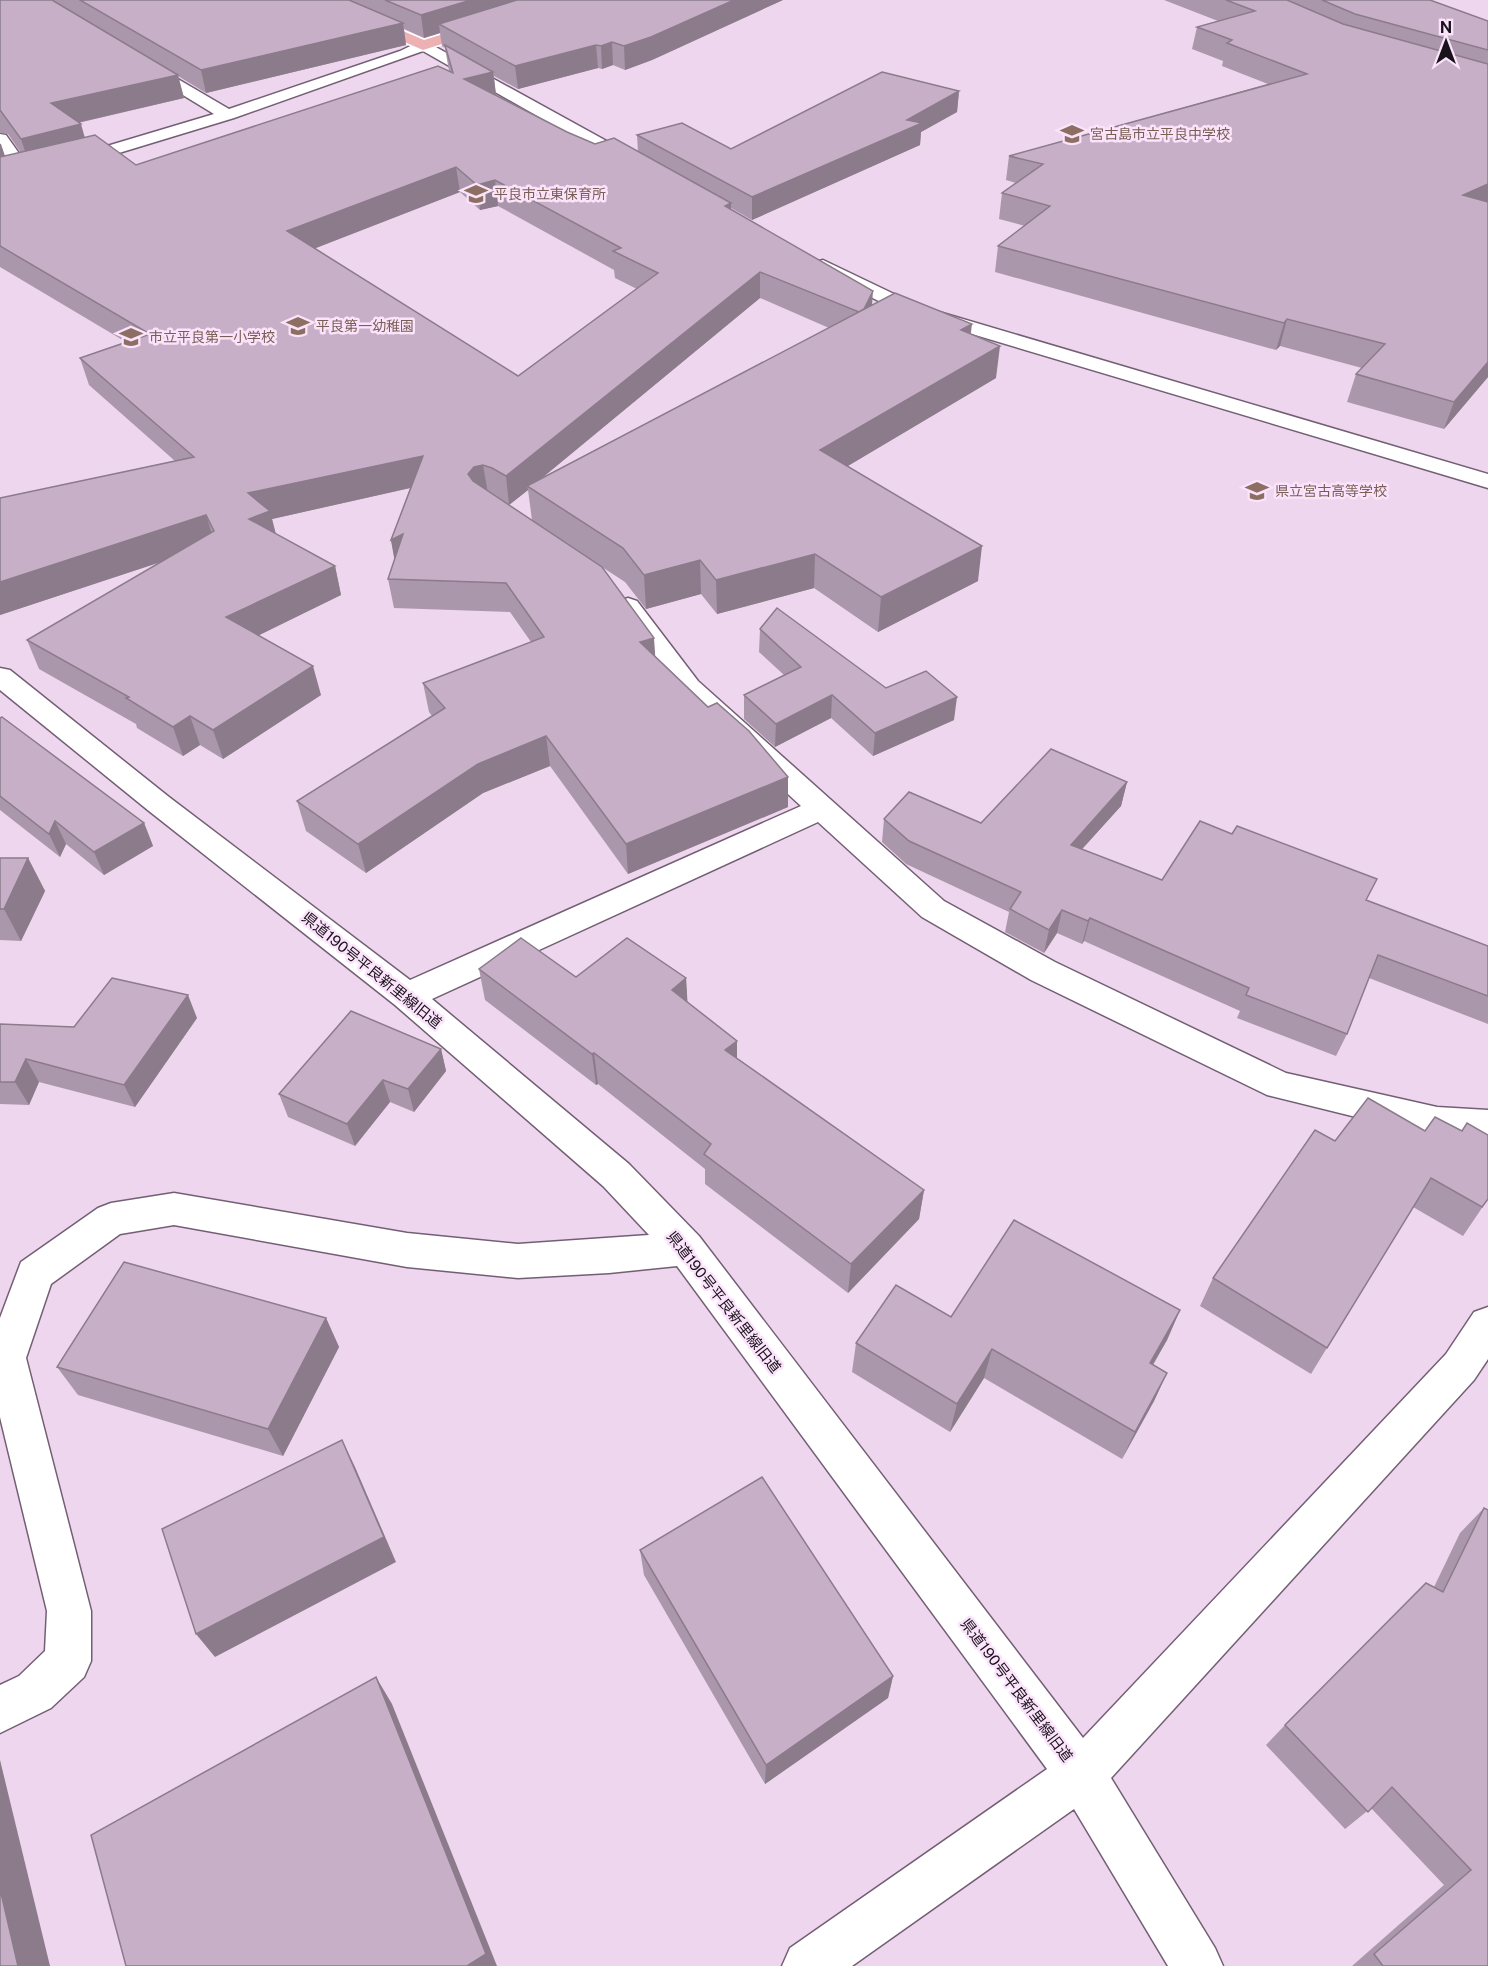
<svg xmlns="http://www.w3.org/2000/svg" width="1488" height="1966" font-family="'Public Sans','Noto Sans JP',sans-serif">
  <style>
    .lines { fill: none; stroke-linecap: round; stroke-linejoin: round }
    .minor-casing { stroke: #735f74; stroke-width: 3 }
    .major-casing { stroke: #fff; stroke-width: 3 }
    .minor { fill: #fff; fill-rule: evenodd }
    .major { fill: #edb0b3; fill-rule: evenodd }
    .wall { fill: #ab97ab; fill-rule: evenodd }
    .shaded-wall { fill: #8b7b8b }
    .building { fill: #c7b0c7; stroke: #8b7b8b; stroke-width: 1.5; fill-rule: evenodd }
    .labels { text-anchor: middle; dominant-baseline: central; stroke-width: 5; stroke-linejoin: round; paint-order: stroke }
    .far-education-label { font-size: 14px; fill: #785e54; stroke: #fbe4fb; text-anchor: start }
    .street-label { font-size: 15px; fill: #1a121a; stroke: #fbe4fb }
  </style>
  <rect width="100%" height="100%" fill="#eed7ee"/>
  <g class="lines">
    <!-- minor casing -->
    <g class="minor-casing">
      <g id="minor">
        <polygon points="423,40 641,160 644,164 641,168 629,168 423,51 234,118 109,156 0,183 0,173 13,170 0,151 0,134 6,135 28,166 97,149 214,114 137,67 134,64 137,61 147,61 229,109 400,51"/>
        <polygon points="823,260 919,306 1488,474 1488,488 905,314 816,270 813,266 816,262"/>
        <polygon points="628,598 637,601 698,681 944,901 1055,962 1286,1073 1437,1107 1488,1110 1488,1140 1437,1137 1267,1095 1031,980 922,917 818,822 432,999 629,1164 699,1236 1083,1738 1446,1354 1474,1312 1488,1307 1488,1359 1474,1380 1111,1778 1215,1948 1223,1966 1168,1966 1074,1809 852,1966 782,1966 790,1948 1047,1769 677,1266 609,1273 518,1278 407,1267 174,1225 120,1234 51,1284 26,1358 91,1611 91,1661 84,1677 51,1708 0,1733 0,1685 19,1676 45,1651 47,1611 0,1417 0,1318 21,1262 98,1208 111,1203 174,1193 407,1233 518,1244 649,1235 603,1186 395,1005 149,811 0,690 0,668 10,670 169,797 410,980 801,806 678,693 615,606 619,601"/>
      </g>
    </g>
    <!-- major casing -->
    <g class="major-casing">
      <polygon id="major" points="312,0 331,0 424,40 552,0 574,0 572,3 423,50 314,3"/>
    </g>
    <!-- minor -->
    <use href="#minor" class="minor"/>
    <!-- major -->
    <use href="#major" class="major"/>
  </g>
  <!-- wall -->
  <g class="wall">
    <path d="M0,0H783L652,60L625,70L613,65L602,69L598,68L518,89L494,76L496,95L567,132L595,144L638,152L637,135L731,149L959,91L957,112L921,132L920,145L752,220L731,208V210L872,305L971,334L996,378L848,466L978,581L878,632L814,588L717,614L701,594L646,609L625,582L602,567L655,656L708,707L788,777V807L628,874L550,766L483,793L366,873L306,831L297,801L432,716L429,712L423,683L531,642L510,612L394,608L388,579L395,560L391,540L410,488L272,519L276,534L335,566L341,595L258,635L321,695L223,759L200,745L183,756L137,728L136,724L39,669L27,640L161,562L0,615V498L175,461L89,385L80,358L126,342L0,267V143L5,156L21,153L8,134L0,133ZM404,29L424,38L440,33L442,46L445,48L449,71L136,165L85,138L78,123L184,98L178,76L206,93L406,45ZM460,192L480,210L498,206L614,270L615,278L637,289L518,376L315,248ZM760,298L829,328L541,478ZM528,490L532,520L509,505Z"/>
    <polygon points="1164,0 1430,0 1488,21 1488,377 1444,429 1347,402 1356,374 1362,368 1280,346 1276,350 995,272 998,246 1025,226 999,219 1002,193 1016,183 1006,180 1009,156 1268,84 1222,66 1223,61 1192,49 1197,27 1218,21"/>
    <polygon points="760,629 886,688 954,720 873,756 831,718 775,747 744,719 744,695 784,675 759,652"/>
    <polygon points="0,718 144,823 153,846 104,875 66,844 60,857 0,810"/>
    <polygon points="1127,782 1121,806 1082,849 1162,880 1367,901 1488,946 1488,1024 1369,978 1347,1034 1336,1056 1237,1018 1240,1011 1084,941 1082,944 1057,933 1044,953 1005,932 1009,912 906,864 882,842 884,819 981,823"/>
    <polygon points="0,858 28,858 45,891 21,941 0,940"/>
    <polygon points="479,969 576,977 686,978 687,1002 737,1058 924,1190 919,1219 848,1293 705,1184 705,1169 598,1084 596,1085 485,1000"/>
    <polygon points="197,1018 135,1107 39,1082 29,1105 0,1104 0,1024 74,1027"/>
    <polygon points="441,1049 446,1071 414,1112 390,1102 355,1146 288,1117 279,1094"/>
    <polygon points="1335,1141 1488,1199 1463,1236 1413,1207 1311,1374 1200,1306 1213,1278"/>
    <polygon points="1180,1310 1167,1340 1153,1365 1167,1373 1154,1401 1122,1459 984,1378 950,1432 852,1372 856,1343"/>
    <polygon points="326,1318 339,1347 283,1456 78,1395 57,1367"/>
    <polygon points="1484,1508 1488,1966 1352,1966 1444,1885 1371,1808 1345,1829 1266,1745 1285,1725 1434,1587 1460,1533"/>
    <polygon points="640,1550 893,1676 888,1698 765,1784 644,1575"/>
  </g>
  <!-- shaded-wall -->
  <g class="shaded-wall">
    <polygon points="471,0 544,0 439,24 440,33 424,38 421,15"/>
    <polygon points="734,0 783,0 652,60 625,70 624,46"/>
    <polygon points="403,23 406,45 206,93 201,70"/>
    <polygon points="612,42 613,65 602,69 601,46"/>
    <polygon points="596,45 598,68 518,89 515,66"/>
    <polygon points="493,72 496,95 464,79"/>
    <polygon points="178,75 184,98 59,127 51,103"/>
    <polygon points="959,91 957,112 921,132 920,145 752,220 752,197 907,120"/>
    <polygon points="81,124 88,149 29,163 21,139"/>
    <polygon points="0,144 1,144 9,169 0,171"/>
    <polygon points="456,167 460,192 293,257 287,231"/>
    <polygon points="495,180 498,206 480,210 477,185"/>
    <polygon points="1488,184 1488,205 1463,195"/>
    <polygon points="731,203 731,229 725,206"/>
    <polygon points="760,272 760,298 530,488 527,486 528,490 509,505 506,476"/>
    <polygon points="873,291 871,318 862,314"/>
    <polygon points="1287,319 1280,346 1276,350 1284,323"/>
    <polygon points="972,324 968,356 961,330"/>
    <polygon points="1000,346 996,378 819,483 820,450"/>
    <polygon points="1488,362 1488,377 1444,429 1454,402"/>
    <polygon points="423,456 428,484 272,519 277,540 249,519 248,493"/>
    <polygon points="483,465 488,494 473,503 468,474 474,467"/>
    <polygon points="206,515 215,544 0,615 0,582"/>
    <polygon points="403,534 396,569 391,540"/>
    <polygon points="982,546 978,581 878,632 881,597"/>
    <polygon points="815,554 814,588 717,614 716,580"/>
    <polygon points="700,560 701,594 646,609 644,575"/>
    <polygon points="335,566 341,595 235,647 226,617"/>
    <polygon points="654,638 656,668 640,642"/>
    <polygon points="313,666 321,695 223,759 213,730"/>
    <polygon points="832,695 831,718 775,747 776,724"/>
    <polygon points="957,697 954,720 873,756 875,733"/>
    <polygon points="190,716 200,745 183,756 173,727"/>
    <polygon points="546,736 550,766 483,793 366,873 358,844 478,764"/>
    <polygon points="788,777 788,807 628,874 626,844"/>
    <polygon points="1127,782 1121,806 1065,868 1071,845"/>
    <polygon points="55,821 66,844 60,857 49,834"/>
    <polygon points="144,823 153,846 104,875 94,852"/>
    <polygon points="28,858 45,891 21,941 4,909"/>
    <polygon points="1062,910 1057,933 1044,953 1049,930"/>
    <polygon points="1090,918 1084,941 1082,944 1088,921"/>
    <polygon points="686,978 688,1010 672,990"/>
    <polygon points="188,995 197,1018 135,1107 124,1085"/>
    <polygon points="737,1041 737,1072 725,1050"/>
    <polygon points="441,1049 446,1071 414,1112 408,1089"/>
    <polygon points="594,1053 598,1084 596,1085 592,1054"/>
    <polygon points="26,1059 39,1082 29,1105 15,1082"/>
    <polygon points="383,1080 390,1102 355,1146 347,1124"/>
    <polygon points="924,1190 919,1219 848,1293 851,1264"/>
    <polygon points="1180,1310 1167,1340 1137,1392 1150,1363"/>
    <polygon points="326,1318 339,1347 283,1456 268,1429"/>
    <polygon points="992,1349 984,1378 950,1432 957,1404"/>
    <polygon points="1167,1373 1154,1401 1122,1459 1135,1432"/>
    <polygon points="342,1440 355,1467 396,1562 215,1657 196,1634"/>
    <polygon points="893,1676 888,1698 765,1784 766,1765"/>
    <polygon points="376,1677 392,1704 497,1966 467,1966"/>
    <polygon points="0,1760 50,1966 18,1966 0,1889"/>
  </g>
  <!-- building -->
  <g class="building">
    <polygon points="0,0 52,0 178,75 51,103 81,124 21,139 0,110"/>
    <polygon points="80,0 349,0 403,23 201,70"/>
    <polygon points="385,0 471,0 421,15"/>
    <polygon points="517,0 734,0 651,37 624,46 612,42 601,46 596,45 515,66 439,24"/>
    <polygon points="1226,0 1287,0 1343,24 1488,64 1488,184 1463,195 1488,202 1488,362 1454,402 1356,374 1385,344 1287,319 1284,323 998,246 1050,206 1002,193 1043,164 1009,156 1307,74 1227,43 1232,40 1197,27 1255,11"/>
    <polygon points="1322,0 1430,0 1488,21 1488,50 1355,14"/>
    <path d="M445,45L493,72L464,79L567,132L595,144L614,138L731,203L725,206L873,291L864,309L859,312L760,272L506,476L492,468L483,465L474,467L468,474L473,481L602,567L654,638L640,642L708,707L717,703L749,731L788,777L626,844L546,736L478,764L358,844L297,801L445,708L423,683L544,637L506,583L388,579L403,534L391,540L423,456L248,493L270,511L249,519L335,566L226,617L313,666L213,730L190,716L173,727L126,698L129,697L27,640L214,531L206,515L0,582V498L194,457L80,358L150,334L0,246V157L95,135L136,165L438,66L453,73ZM456,167L477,185L495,180L621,248L613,251L658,273L518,376L287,231Z"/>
    <polygon points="882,72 959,91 907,120 922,123 752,197 637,135 682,123 731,149"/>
    <polygon points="895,293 972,324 961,330 1000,346 820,450 982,546 881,597 815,554 716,580 700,560 644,575 623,548 527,486"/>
    <polygon points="777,608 886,688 926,671 957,697 875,733 832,695 776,724 744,695 801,667 760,629"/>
    <polygon points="2,717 144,823 94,852 55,821 49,834 0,796 0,718"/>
    <polygon points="1051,749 1127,782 1071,845 1162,880 1200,821 1232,834 1237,826 1377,879 1366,900 1488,946 1488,996 1378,955 1347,1034 1246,995 1249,988 1090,918 1088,921 1062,910 1049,930 1010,909 1021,892 909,841 884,819 909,792 981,823"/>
    <polygon points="0,858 28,858 4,909 0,909"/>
    <polygon points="521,938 576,977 627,938 686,978 672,990 737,1041 725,1050 924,1190 851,1264 704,1154 711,1144 594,1053 592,1054 479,969"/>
    <polygon points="112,978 188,995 124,1085 26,1059 15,1082 0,1082 0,1024 74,1027"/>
    <polygon points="351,1011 441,1049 408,1089 383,1080 347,1124 279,1094"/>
    <polygon points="1368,1098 1425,1131 1435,1117 1462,1131 1467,1123 1488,1135 1488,1199 1482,1207 1431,1178 1327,1348 1213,1278 1315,1130 1335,1141"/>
    <polygon points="1014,1220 1180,1310 1150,1363 1167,1373 1135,1432 992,1349 957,1404 856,1343 896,1285 951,1317"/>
    <polygon points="124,1262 326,1318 268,1429 57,1367"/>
    <polygon points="342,1440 384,1537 196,1634 162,1529"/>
    <polygon points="762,1477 893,1676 766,1765 640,1550"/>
    <polygon points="1484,1508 1488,1510 1488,1966 1383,1966 1374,1954 1471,1870 1392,1787 1368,1812 1285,1725 1426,1583 1443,1592"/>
    <polygon points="376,1677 486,1954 467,1966 126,1966 91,1835"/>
    <polygon points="0,1889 18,1966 0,1966"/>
  </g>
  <!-- icons -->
  <defs>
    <g id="school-bare" transform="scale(1.8)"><path d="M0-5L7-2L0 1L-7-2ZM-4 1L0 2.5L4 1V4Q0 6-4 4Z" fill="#8d6e63" stroke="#fbe4fb" stroke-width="2.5" paint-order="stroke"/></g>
  </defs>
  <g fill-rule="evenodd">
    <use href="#school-bare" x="1072" y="134"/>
    <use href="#school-bare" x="476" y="194"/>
    <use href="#school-bare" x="298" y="326"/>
    <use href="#school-bare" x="131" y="337"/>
    <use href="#school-bare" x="1257" y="491"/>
  </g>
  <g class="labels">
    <!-- far-education labels -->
    <g class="far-education-label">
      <text x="1090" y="134">宮古島市立平良中学校</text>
      <text x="494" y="194">平良市立東保育所</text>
      <text x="316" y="326">平良第一幼稚園</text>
      <text x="149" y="337">市立平良第一小学校</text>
      <text x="1275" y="491">県立宮古高等学校</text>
    </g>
    <!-- street labels -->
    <g class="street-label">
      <text transform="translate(372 970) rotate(39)">県道190号平良新里線旧道</text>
      <text transform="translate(724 1302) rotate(52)">県道190号平良新里線旧道</text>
      <text transform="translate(1017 1690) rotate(53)">県道190号平良新里線旧道</text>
    </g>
  </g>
  <!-- north arrow -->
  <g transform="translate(1446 42)" stroke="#fbe4fb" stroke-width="4.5" paint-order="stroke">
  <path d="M0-4.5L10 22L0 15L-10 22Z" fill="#1a121a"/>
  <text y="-9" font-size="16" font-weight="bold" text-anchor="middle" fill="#1a121a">N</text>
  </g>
</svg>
